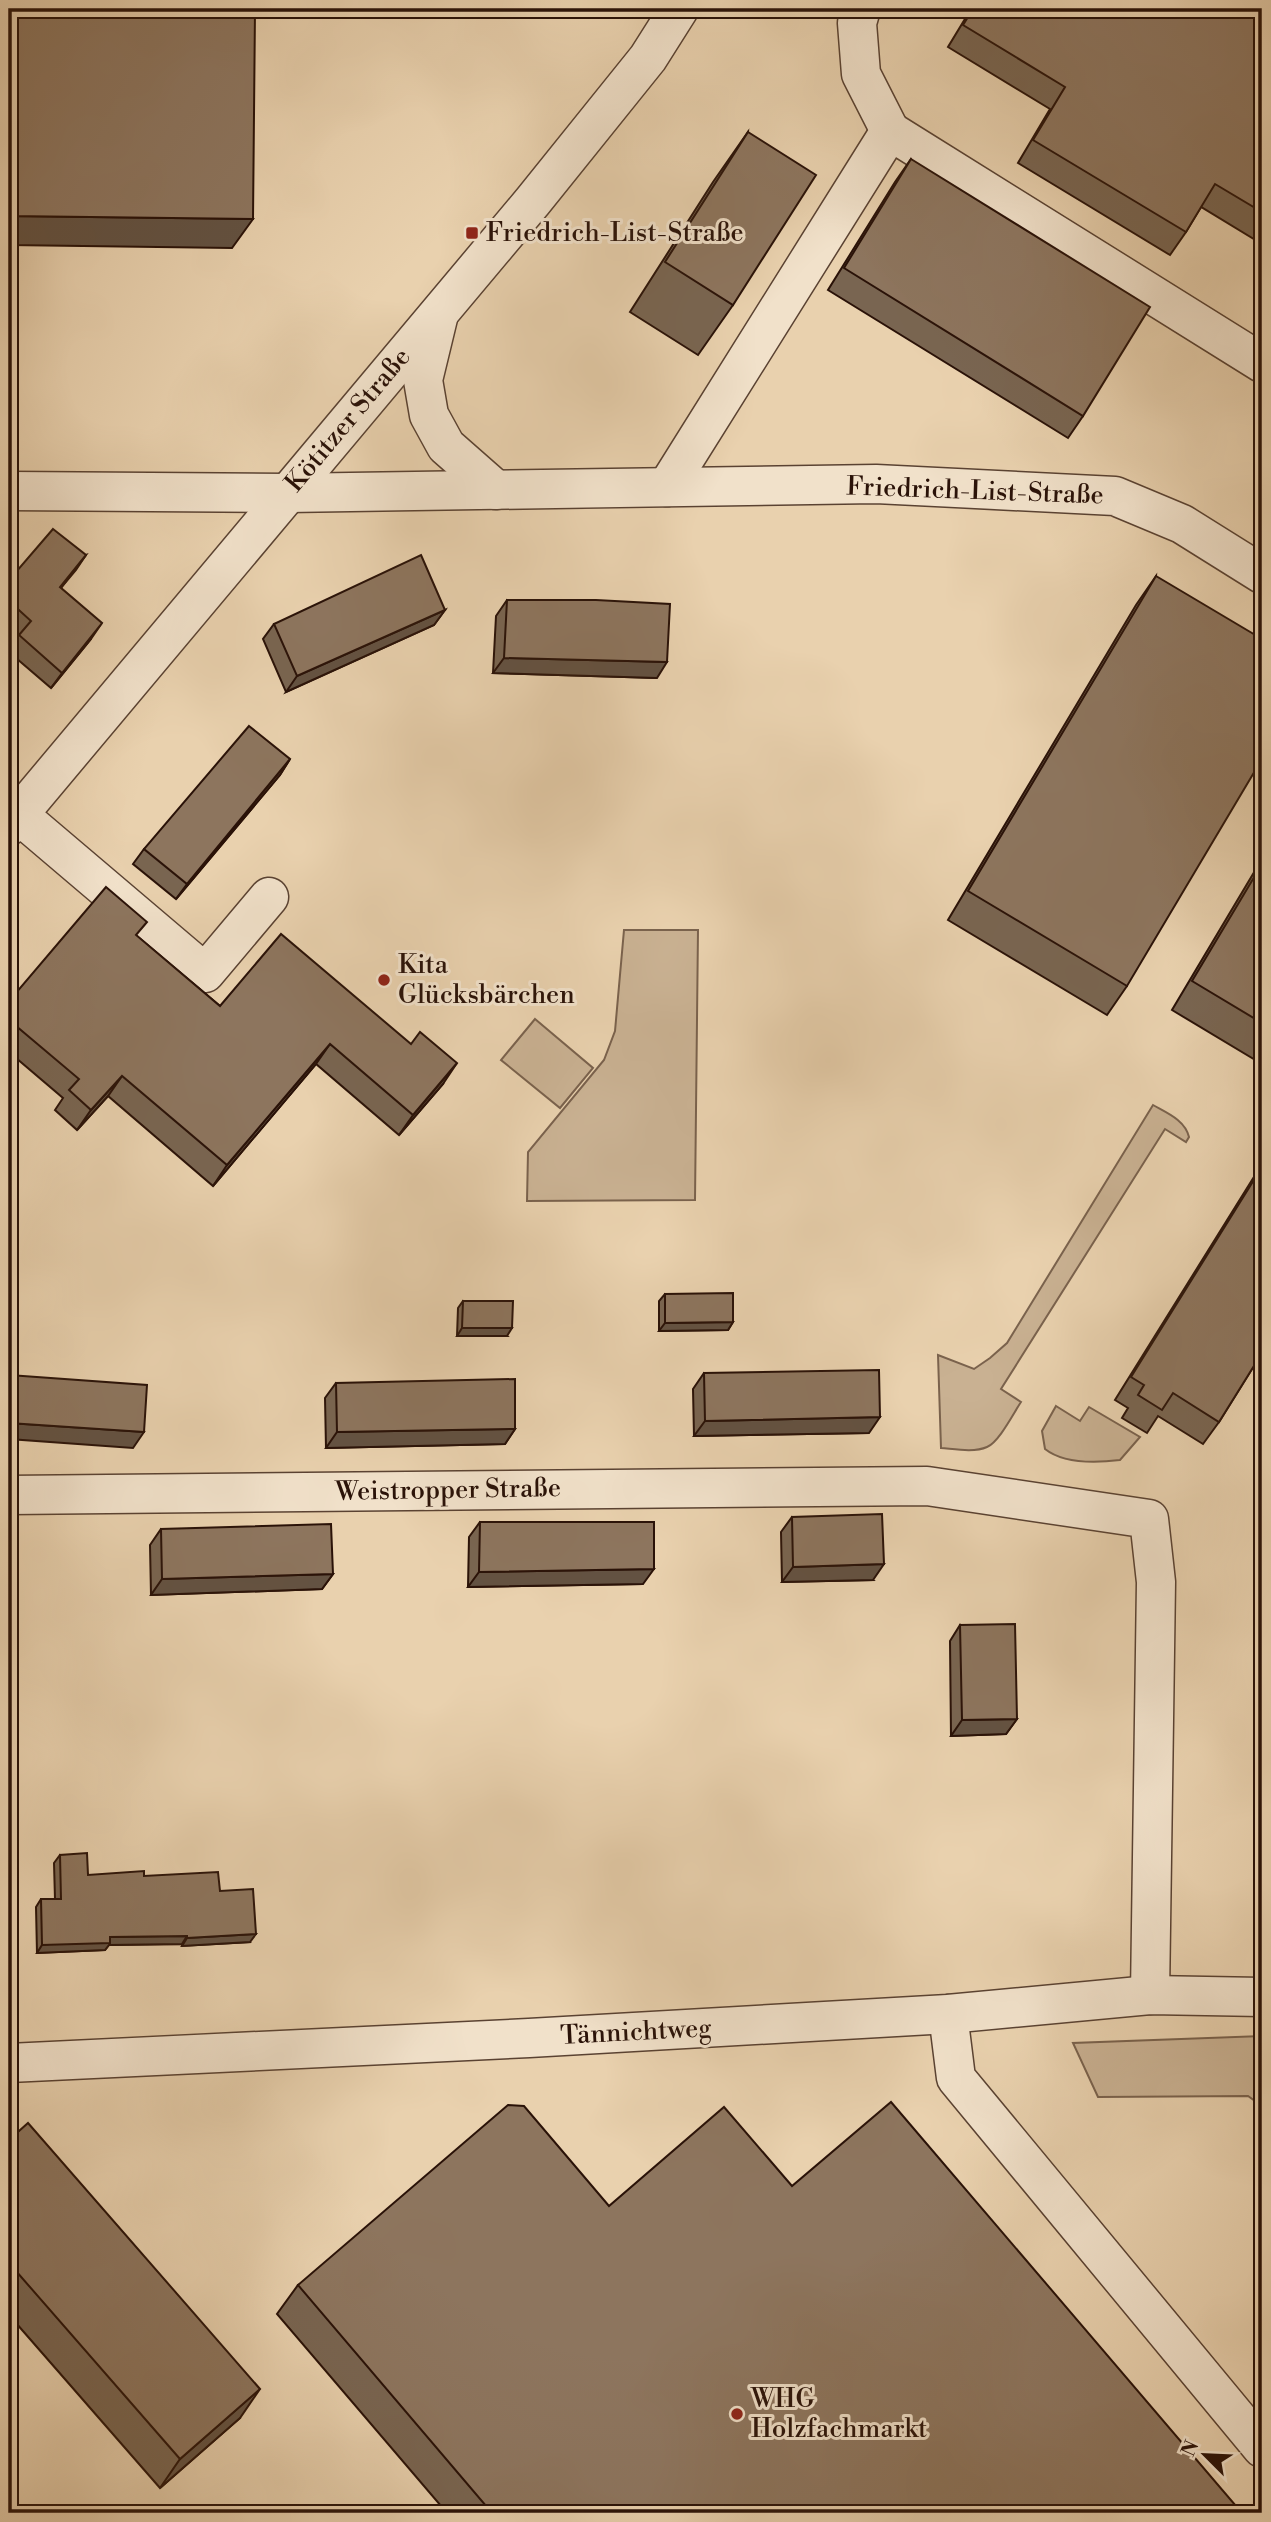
<svg xmlns="http://www.w3.org/2000/svg" width="1271" height="2522" font-family="'Libre Bodoni',serif">
  <style>
    .green { fill: #c9b192; stroke: #7a624d; stroke-width: 2 }
    .lines { fill: none; stroke-linecap: round; stroke-linejoin: round }
    .minor-casing { stroke: #5a4232; stroke-width: 41 }
    .minor { stroke: #f1e1ca; stroke-width: 38 }
    .wall { fill: #796551; stroke: #2a1208; stroke-width: 2 }
    .shaded-wall { fill: #635242; stroke: #2a1208; stroke-width: 2 }
    .building { fill: #8d755e; stroke: #2a1208; stroke-width: 2 }
    .poi-dot { fill: #8f2418; stroke: #f1e1ca; stroke-width: 2.5 }
    .labels { text-anchor: middle; dominant-baseline: central; stroke-width: 6; stroke-linejoin: round; paint-order: stroke }
    .poi-label { font-size: 26px; fill: #2a1208; stroke: #f1e1ca; text-anchor: start }
    .street-label { font-size: 26px; fill: #2a1208; stroke: #f1e1ca }
  </style>
  <rect width="100%" height="100%" fill="#e9d1ae"/>
  <filter id="stains"><feTurbulence type="fractalNoise" baseFrequency=".00286" numOctaves="4"/><feColorMatrix values="0 0 0 0 .2 0 0 0 0 .09 0 0 0 0 .02 0 0 0 .5 -.17"/></filter>
  <radialGradient id="worn" r=".72"><stop offset=".6" stop-color="#630" stop-opacity="0"/><stop offset="1" stop-color="#630" stop-opacity=".3"/></radialGradient>
  <!-- green -->
  <g class="green">
    <polygon points="624,930 698,930 695,1200 527,1201 528,1152 604,1060 615,1031"/>
    <polygon points="535,1019 593,1068 560,1108 501,1060"/>
    <path d="M1153,1105C1167,1113 1185,1120 1189,1137L1186,1142L1165,1129L1001,1389L1021,1402C1013,1414 999,1442 987,1447C974,1453 954,1449 941,1448L938,1355L974,1369L990,1358L1007,1343Z"/>
    <path d="M1056,1406L1080,1421L1089,1407L1140,1437L1120,1460C1096,1463 1064,1464 1045,1449L1042,1431Z"/>
    <polygon points="1262,2036 1262,2106 1248,2096 1098,2097 1073,2043"/>
  </g>
  <g class="lines">
    <!-- minor casing -->
    <g class="minor-casing">
      <g id="minor">
        <polyline points="861,9 857,23 861,74 890,131"/>
        <polyline points="438,318 423,380 429,415 446,446 496,490"/>
        <polyline points="667,487 890,131 1262,363"/>
        <polyline points="9,491 287,493 876,484 1115,496 1182,524 1262,574"/>
        <polyline points="19,815 205,973 269,897"/>
        <polyline points="9,826 533,201 648,58 679,9"/>
        <polyline points="9,1495 927,1486 1149,1519 1156,1582 1150,1995"/>
        <polyline points="948,2014 956,2078 1262,2448"/>
        <polyline points="9,2063 529,2038 948,2014 1150,1995 1262,1997"/>
      </g>
    </g>
    <!-- minor -->
    <use href="#minor" class="minor"/>
  </g>
  <!-- wall -->
  <g class="wall">
    <polygon points="971,9 1262,9 1262,244 1201,207 1186,232 1170,255 1018,163 1050,109 948,47"/>
    <polygon points="748,132 733,305 698,355 630,312 713,182"/>
    <polygon points="911,159 1083,416 1068,438 828,290 895,182"/>
    <polygon points="86,555 61,588 91,639 51,688 9,652 9,649 19,635 9,626 9,580"/>
    <polygon points="1156,576 1127,986 1107,1015 948,920 1136,605"/>
    <polygon points="507,600 657,678 493,673 496,616"/>
    <polygon points="445,610 434,625 286,692 263,639 274,624"/>
    <polygon points="290,759 280,775 176,899 133,864 144,849"/>
    <polygon points="1262,859 1262,1064 1172,1010"/>
    <polygon points="137,936 220,1006 443,1084 399,1135 316,1064 213,1186 108,1096 77,1130 55,1110 63,1098 9,1052 9,1001"/>
    <polygon points="1262,1164 1262,1353 1219,1422 1203,1444 1158,1416 1147,1433 1122,1418 1128,1408 1115,1400"/>
    <polygon points="665,1294 733,1322 728,1330 659,1331 659,1301"/>
    <polygon points="463,1301 507,1336 457,1336 458,1308"/>
    <polygon points="704,1373 869,1433 694,1436 693,1389"/>
    <polygon points="336,1383 515,1429 505,1444 326,1448 325,1398"/>
    <polygon points="792,1517 873,1580 782,1582 781,1532"/>
    <polygon points="480,1522 643,1584 468,1587 469,1537"/>
    <polygon points="161,1529 333,1574 322,1589 151,1595 150,1545"/>
    <polygon points="960,1625 1017,1719 1006,1734 951,1736 950,1641"/>
    <polygon points="60,1855 88,1875 144,1876 220,1891 250,1942 182,1946 182,1944 109,1945 105,1950 37,1953 36,1907 41,1899 55,1899 54,1863"/>
    <polygon points="9,2140 240,2418 160,2488 9,2315"/>
    <polygon points="792,2186 1242,2513 447,2513 277,2314 298,2285 609,2206"/>
  </g>
  <!-- shaded-wall -->
  <g class="shaded-wall">
    <polygon points="9,216 253,219 232,248 9,245"/>
    <polygon points="86,555 76,570 49,602 60,587"/>
    <polygon points="445,610 434,625 286,692 297,676"/>
    <polygon points="102,623 91,639 51,688 62,673"/>
    <polygon points="504,658 667,662 657,678 493,673"/>
    <polygon points="290,759 280,775 176,899 187,884"/>
    <polygon points="330,1044 316,1064 213,1186 227,1165"/>
    <polygon points="457,1063 443,1084 399,1135 413,1115"/>
    <polygon points="122,1076 108,1096 77,1130 91,1110"/>
    <polygon points="733,1322 728,1330 659,1331 665,1323"/>
    <polygon points="462,1328 512,1328 507,1336 457,1336"/>
    <polygon points="880,1417 869,1433 694,1436 705,1421"/>
    <polygon points="9,1423 144,1432 133,1448 9,1439"/>
    <polygon points="515,1429 505,1444 326,1448 337,1432"/>
    <polygon points="884,1564 873,1580 782,1582 793,1567"/>
    <polygon points="654,1569 643,1584 468,1587 479,1572"/>
    <polygon points="333,1574 322,1589 151,1595 162,1579"/>
    <polygon points="1017,1719 1006,1734 951,1736 962,1720"/>
    <polygon points="256,1934 250,1942 182,1946 187,1938"/>
    <polygon points="187,1936 182,1944 109,1945 105,1950 37,1953 42,1945 110,1937"/>
    <polygon points="260,2389 240,2418 160,2488 180,2459"/>
  </g>
  <!-- building -->
  <g class="building">
    <polygon points="9,9 255,9 253,219 9,216"/>
    <polygon points="973,9 1262,9 1262,212 1215,184 1186,232 1033,140 1065,87 963,25"/>
    <polygon points="748,132 816,175 733,305 665,262"/>
    <polygon points="911,159 1150,307 1083,416 844,268"/>
    <polygon points="53,529 86,555 60,587 102,623 62,673 19,635 31,621 9,601 9,580"/>
    <polygon points="421,555 445,610 297,676 274,624"/>
    <polygon points="1156,576 1262,639 1262,759 1127,986 968,891"/>
    <polygon points="507,600 596,600 670,604 667,662 504,658"/>
    <polygon points="249,726 290,759 187,884 144,849"/>
    <polygon points="1262,864 1262,1023 1192,981"/>
    <polygon points="106,887 147,922 136,935 220,1006 281,934 411,1044 420,1032 457,1063 413,1115 330,1044 227,1165 122,1076 91,1110 69,1090 79,1079 9,1020 9,1001"/>
    <polygon points="1262,1167 1262,1353 1219,1422 1173,1393 1162,1410 1138,1395 1144,1385 1131,1377"/>
    <polygon points="733,1293 733,1322 665,1323 665,1294"/>
    <polygon points="463,1301 513,1301 512,1328 462,1328"/>
    <polygon points="879,1370 880,1417 705,1421 704,1373"/>
    <polygon points="9,1375 147,1385 144,1432 9,1423"/>
    <polygon points="515,1379 515,1429 337,1432 336,1383"/>
    <polygon points="882,1514 884,1564 793,1567 792,1517"/>
    <polygon points="480,1522 654,1522 654,1569 479,1572"/>
    <polygon points="331,1524 333,1574 162,1579 161,1529"/>
    <polygon points="1015,1624 1017,1719 962,1720 960,1625"/>
    <polygon points="87,1853 88,1875 144,1871 144,1876 218,1872 220,1891 253,1889 256,1934 187,1938 187,1936 110,1937 110,1943 42,1945 41,1899 61,1899 60,1855"/>
    <polygon points="891,2102 1242,2513 492,2513 298,2285 508,2105 524,2106 609,2206 724,2107 792,2186"/>
    <polygon points="28,2123 260,2389 180,2459 9,2263 9,2140"/>
  </g>
  <!-- markers -->
  <g class="poi-dot">
    <rect x="465" y="226" width="14" height="14" rx="3.5"/>
    <circle cx="384" cy="980" r="7"/>
    <circle cx="737" cy="2414" r="7"/>
  </g>
  <g class="labels">
    <!-- poi labels -->
    <g class="poi-label">
      <text x="486" y="233">Friedrich-List-Straße</text>
      <text x="398" y="965">Kita<tspan x="398" dy="30">Glücksbärchen</tspan></text>
      <text x="751" y="2399">WHG<tspan x="751" dy="30">Holzfachmarkt</tspan></text>
    </g>
    <!-- street labels -->
    <g class="street-label">
      <text transform="translate(348 420) rotate(-50)">Kötitzer Straße</text>
      <text transform="translate(975 491) rotate(2)">Friedrich-List-Straße</text>
      <text transform="translate(448 1490) rotate(-1)">Weistropper Straße</text>
      <text transform="translate(636 2032) rotate(-3)">Tännichtweg</text>
    </g>
  </g>
  <!-- margin -->
  <rect width="1271" height="2522" fill="none" stroke="#e9d1ae" stroke-width="35"/>
  <rect x="10" y="10" width="1250" height="2501" fill="none" stroke="#2a1208" stroke-width="3.5"/>
  <rect x="18" y="18" width="1236" height="2487" fill="none" stroke="#2a1208" stroke-width="2"/>
  <!-- north arrow -->
  <g transform="translate(1205 2455) rotate(294)" stroke="#f1e1ca" stroke-width="5" paint-order="stroke">
  <path d="M0-5L12 26L0 18L-12 26Z" fill="#2a1208"/>
  <text y="-10" font-size="19" font-weight="bold" text-anchor="middle" fill="#2a1208">N</text>
  </g>
  <rect width="100%" height="100%" filter="url(#stains)"/>
  <rect width="100%" height="100%" fill="url(#worn)"/>
</svg>
